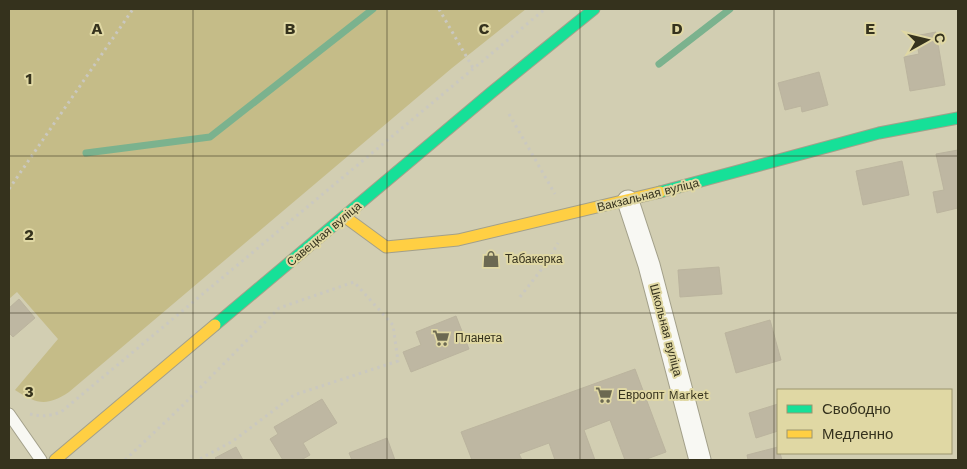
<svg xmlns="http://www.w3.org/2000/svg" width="967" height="469" font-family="'Work Sans',sans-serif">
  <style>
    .green { fill: #c5bc88 }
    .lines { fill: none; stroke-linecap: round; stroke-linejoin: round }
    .stream { stroke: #7bb28e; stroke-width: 7 }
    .building { fill: #beb7a2; stroke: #bbb49e }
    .lane-casing { stroke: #a3a08a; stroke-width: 13 }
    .street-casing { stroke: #a3a08a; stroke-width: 23 }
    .fast-casing { stroke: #a3a08a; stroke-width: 13 }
    .slow-casing { stroke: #a3a08a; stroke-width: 13 }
    .path { stroke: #cac8c0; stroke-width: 3; stroke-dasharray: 2.5 4; stroke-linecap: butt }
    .lane { stroke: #f8f8f3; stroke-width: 11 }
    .street { stroke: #f8f8f3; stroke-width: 21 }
    .fast { stroke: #16e098; stroke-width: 11 }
    .slow { stroke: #ffcf43; stroke-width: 11 }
    .grid { fill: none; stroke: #35321d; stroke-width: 1; stroke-opacity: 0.55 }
    .labels { text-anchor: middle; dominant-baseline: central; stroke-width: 4; stroke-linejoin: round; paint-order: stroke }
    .street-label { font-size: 12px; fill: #35321d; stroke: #e0d8a4 }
    .poi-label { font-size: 12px; fill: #35321d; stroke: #e0d8a4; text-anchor: start }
    .grid-label { font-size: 16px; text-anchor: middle; font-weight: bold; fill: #35321d; stroke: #e0d8a4; stroke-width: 4; stroke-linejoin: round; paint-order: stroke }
  </style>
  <rect width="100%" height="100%" fill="#d2ceb2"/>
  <!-- green -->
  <path class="green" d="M9,9H526L452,68L69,392C46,407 37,404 15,390L58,339L17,292L9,299Z"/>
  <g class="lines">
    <!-- stream -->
    <g class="stream">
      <polyline points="659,64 730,9"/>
      <polyline points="86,153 210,137 373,9"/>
    </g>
  </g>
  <!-- building -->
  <g class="building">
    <polygon points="936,32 945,85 910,91 904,57 919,54 915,36"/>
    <polygon points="819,72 828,105 802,112 801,106 785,110 778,83"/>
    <polygon points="958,150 958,208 937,213 933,192 944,190 936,154"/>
    <polygon points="902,161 909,195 863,205 856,171"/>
    <polygon points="494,253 496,264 488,266 486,254"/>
    <polygon points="719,267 722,294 680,297 678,270"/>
    <polygon points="19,299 35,318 13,337 9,333 9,308"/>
    <polygon points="456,316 469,349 411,372 403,352 421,345 416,332"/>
    <polygon points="770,320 781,360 736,373 725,333"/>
    <polygon points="635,369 666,452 644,460 625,460 610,420 584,430 595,460 555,460 549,443 519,454 522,460 472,460 461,432"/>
    <polygon points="322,399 337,423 303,443 310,455 301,460 283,460 270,439 278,434 274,427"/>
    <polygon points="778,404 778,431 756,438 749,413"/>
    <polygon points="387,438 395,460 352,460 349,453"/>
    <polygon points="236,447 243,460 217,460 215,458"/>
    <polygon points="778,447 778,453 780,453 782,460 748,460 747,455"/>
  </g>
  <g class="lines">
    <!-- lane casing -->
    <g class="lane-casing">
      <polyline id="lane" points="9,414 41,460"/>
    </g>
    <!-- street casing -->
    <g class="street-casing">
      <polyline id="street" points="628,201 649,265 700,460"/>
    </g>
    <!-- fast casing -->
    <g class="fast-casing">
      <g id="fast">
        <polyline points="660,192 879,133 958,118"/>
        <polyline points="215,325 492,92 594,9"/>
      </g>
    </g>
    <!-- slow casing -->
    <g class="slow-casing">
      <g id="slow">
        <polyline points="345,217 386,247 458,240 660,192"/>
        <polyline points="55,460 215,325"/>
      </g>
    </g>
    <!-- path -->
    <g class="path">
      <polyline points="439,9 473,68"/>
      <polyline points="509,114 555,194"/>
      <polyline points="9,189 133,9"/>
      <polyline points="520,297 548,261 558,243"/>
      <path d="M30,414C41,417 50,416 61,412L545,9"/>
      <polyline points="125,460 181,407 279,308 354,282 393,325 398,361 294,395 233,441 198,460"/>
    </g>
    <!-- lane -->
    <use href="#lane" class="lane"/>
    <!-- street -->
    <use href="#street" class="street"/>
    <!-- fast -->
    <use href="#fast" class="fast"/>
    <!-- slow -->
    <use href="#slow" class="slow"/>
  </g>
  <!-- grid -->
  <path class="grid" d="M193,9V460M387,9V460M580,9V460M774,9V460M9,156H958M9,313H958"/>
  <!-- icons -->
  <defs>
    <g id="shop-bare" transform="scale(1.35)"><path d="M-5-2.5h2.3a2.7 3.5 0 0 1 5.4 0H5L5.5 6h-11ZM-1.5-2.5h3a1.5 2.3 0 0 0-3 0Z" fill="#6c6951" stroke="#e0d8a4" stroke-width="2.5" paint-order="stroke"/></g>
    <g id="supermarket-bare" transform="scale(1.35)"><path d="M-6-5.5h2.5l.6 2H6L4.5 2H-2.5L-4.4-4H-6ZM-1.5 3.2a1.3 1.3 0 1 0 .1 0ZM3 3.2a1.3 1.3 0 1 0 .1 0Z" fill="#6c6951" stroke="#e0d8a4" stroke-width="2.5" paint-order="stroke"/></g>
  </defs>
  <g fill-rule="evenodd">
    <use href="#shop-bare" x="491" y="259"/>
    <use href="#supermarket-bare" x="441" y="338"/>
    <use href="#supermarket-bare" x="604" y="395"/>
  </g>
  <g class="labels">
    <!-- street labels -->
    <g class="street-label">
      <text transform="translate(648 195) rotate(-14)">Вакзальная вуліца</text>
      <text transform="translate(324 234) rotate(-40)">Савецкая вуліца</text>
      <text transform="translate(666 330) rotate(75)">Школьная вуліца</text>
    </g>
    <!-- poi labels -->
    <g class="poi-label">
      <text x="505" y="259">Табакерка</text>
      <text x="455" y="338">Планета</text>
      <text x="618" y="395">Евроопт Market</text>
    </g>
  </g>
  <g class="grid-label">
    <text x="97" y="34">A</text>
    <text x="290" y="34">B</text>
    <text x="484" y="34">C</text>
    <text x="677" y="34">D</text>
    <text x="870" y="34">E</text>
    <text x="29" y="84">1</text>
    <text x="29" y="240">2</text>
    <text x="29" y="397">3</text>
  </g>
  <!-- border -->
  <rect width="967" height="469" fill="none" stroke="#35321d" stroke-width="20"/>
  <!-- legend -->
  <rect x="777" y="389" width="175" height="65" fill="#e0d8a4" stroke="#9c966e"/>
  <rect x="787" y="405" width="25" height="8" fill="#16e098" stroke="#9c966e"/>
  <text x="822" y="414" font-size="15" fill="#35321d">Свободно</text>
  <rect x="787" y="430" width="25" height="8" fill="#ffcf43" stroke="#9c966e"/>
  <text x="822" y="439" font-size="15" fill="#35321d">Медленно</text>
  <!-- north arrow -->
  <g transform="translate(927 40) rotate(82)" stroke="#e0d8a4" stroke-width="4" paint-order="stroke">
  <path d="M0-4L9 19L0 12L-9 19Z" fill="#35321d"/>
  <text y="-8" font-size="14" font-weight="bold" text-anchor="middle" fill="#35321d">С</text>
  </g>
</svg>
